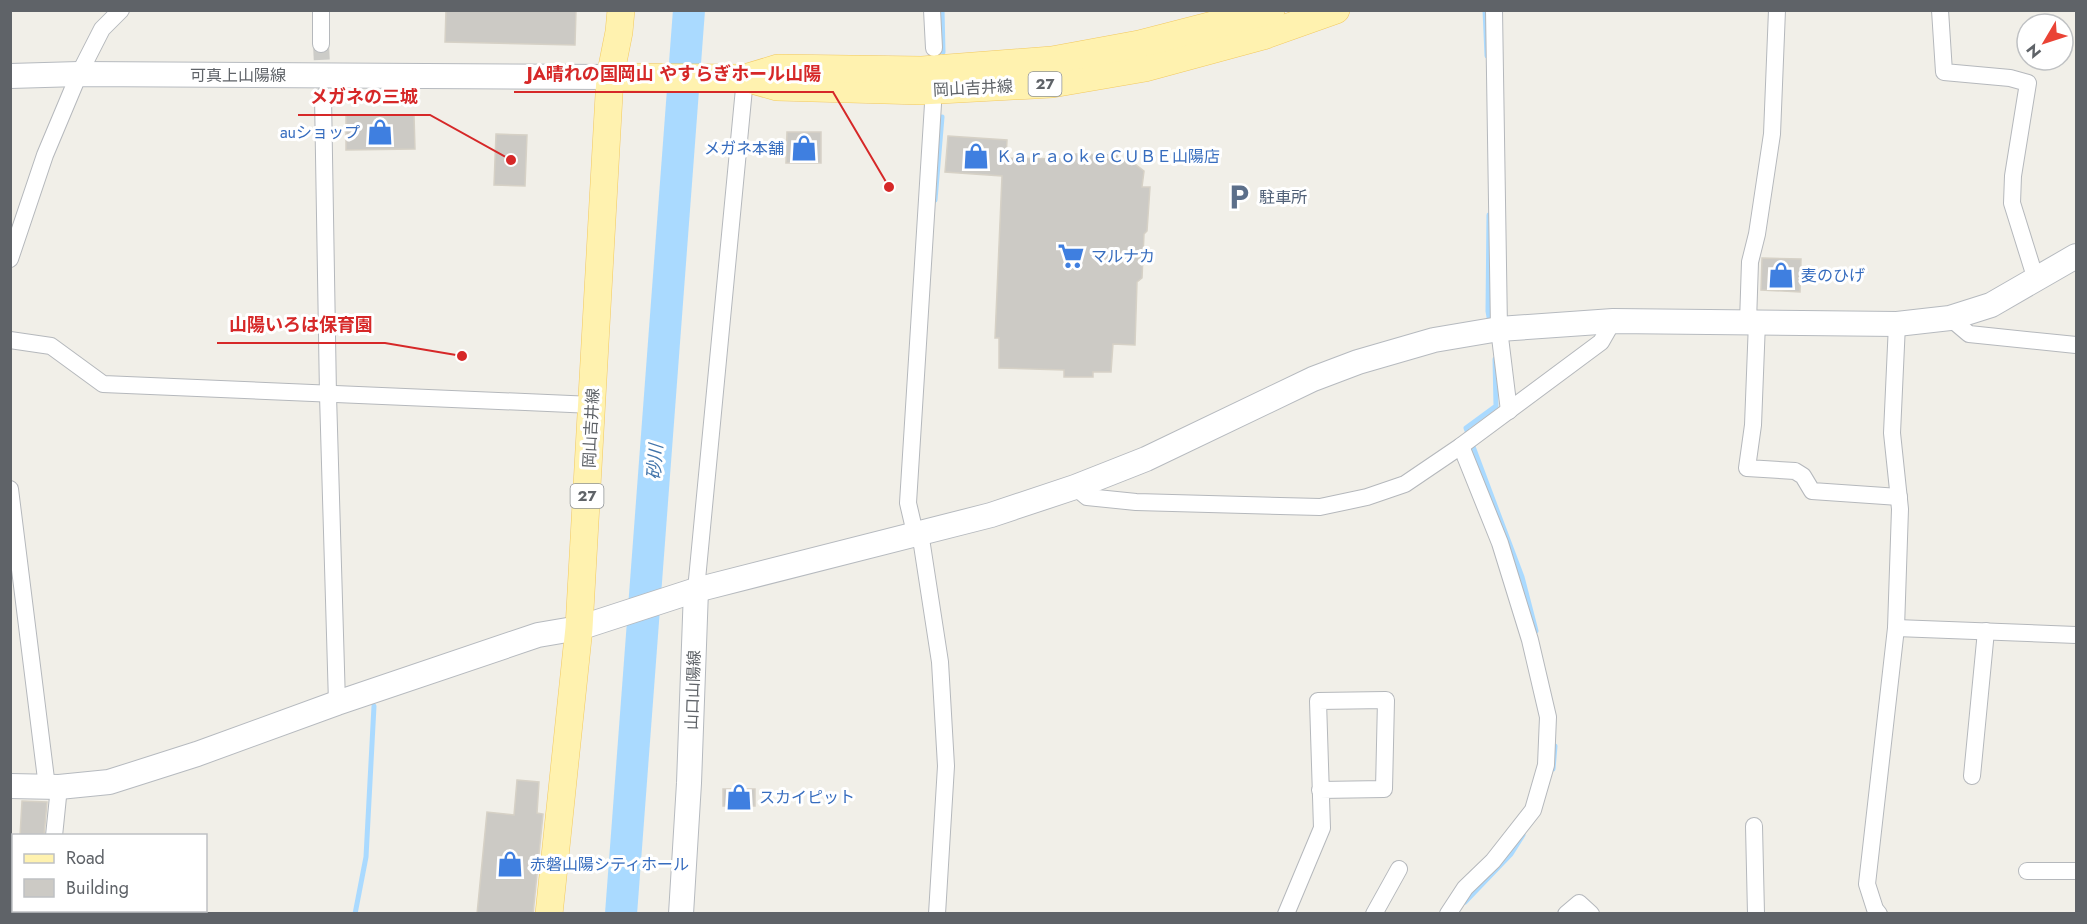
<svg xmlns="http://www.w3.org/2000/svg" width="2087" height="924" font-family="Jost,'Noto Sans JP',sans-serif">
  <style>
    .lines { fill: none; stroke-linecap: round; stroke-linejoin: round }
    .stream { stroke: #aadaff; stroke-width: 5 }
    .river { stroke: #aadaff; stroke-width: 32 }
    .building { fill: #cccac5; stroke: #d6d1c6; stroke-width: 1.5 }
    .street-tunnel { stroke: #ccccc8; stroke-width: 16; stroke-dasharray: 16 8; stroke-linecap: butt }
    .street-casing { stroke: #b5b8bc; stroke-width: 18 }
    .secondary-casing { stroke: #b6babf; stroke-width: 26 }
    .primary-casing { stroke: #f2c960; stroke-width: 28 }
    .street { stroke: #fff; stroke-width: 16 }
    .secondary { stroke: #fff; stroke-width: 24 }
    .primary { stroke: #fff2af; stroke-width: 27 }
    .labels { text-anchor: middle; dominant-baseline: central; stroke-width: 6; stroke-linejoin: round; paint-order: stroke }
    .shield { fill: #fff; stroke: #8f9295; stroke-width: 1.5 }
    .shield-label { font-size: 15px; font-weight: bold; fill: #5f6368 }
    .street-label { font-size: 16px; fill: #5f6368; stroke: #fff }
    .shop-label { font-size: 16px; fill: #366cbe; stroke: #fff; text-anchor: start }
    .service-label { font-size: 16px; fill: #4e5e75; stroke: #fff; text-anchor: start }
    .water-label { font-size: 18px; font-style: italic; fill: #4174aa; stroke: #fff }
    .leader { fill: none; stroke: #d62828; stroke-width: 2 }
    .callout-dot { fill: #d62828; stroke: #fff; stroke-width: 2 }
    .callout-label { font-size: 18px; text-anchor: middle; font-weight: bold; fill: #d62828; stroke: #fff; stroke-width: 6; stroke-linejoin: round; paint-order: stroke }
  </style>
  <rect width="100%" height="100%" fill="#f1efe8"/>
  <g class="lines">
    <!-- stream -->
    <g class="stream">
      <polyline points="942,10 943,52"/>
      <polyline points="1485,10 1487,56"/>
      <polyline points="935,200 942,117"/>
      <polyline points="1489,215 1488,311 1490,323"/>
      <polyline points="1495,359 1496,406 1466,428 1522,577 1536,631"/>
      <polyline points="1553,769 1555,746"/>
      <polyline points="1465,902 1511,854 1523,835"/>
      <polyline points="355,914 366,857 374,706"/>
    </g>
    <!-- river -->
    <polyline class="river" points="621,914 689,10"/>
  </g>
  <!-- building -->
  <g class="building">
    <polygon points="446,10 576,10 575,45 445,42"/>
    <polygon points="346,115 414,115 415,149 346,150"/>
    <polygon points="787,132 821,132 821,163 786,163"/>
    <polygon points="496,134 527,135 525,186 494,185"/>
    <polygon points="948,136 1007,140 1006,158 1074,159 1075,154 1117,155 1119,160 1131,161 1144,171 1142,187 1150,187 1147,231 1144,234 1142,278 1137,282 1135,345 1113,344 1111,372 1093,372 1093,377 1064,377 1064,370 999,368 999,338 995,338 1002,176 945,172"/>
    <polygon points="1762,258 1801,259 1800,292 1761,290"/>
    <polygon points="517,780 539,782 537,813 543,814 533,914 477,914 487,812 514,815"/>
    <rect x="723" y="789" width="32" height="17"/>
    <polygon points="22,801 47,802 44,836 20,836"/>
  </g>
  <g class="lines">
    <!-- street-tunnel -->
    <polyline class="street-tunnel" points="321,44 323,86"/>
    <!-- street casing -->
    <g class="street-casing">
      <g id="street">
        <polyline points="321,10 321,44"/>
        <polyline points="932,10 934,48"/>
        <polyline points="1494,10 1499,329 1509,411"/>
        <polyline points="1940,10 1944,72 2010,78 2028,83 2013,176 2012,203 2036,280"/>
        <polyline points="323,96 328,395 337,703"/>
        <polyline points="933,104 908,503 915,533 922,545 940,662 946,766 937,914"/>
        <polyline points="10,259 45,155 79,74 102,29 121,10"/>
        <polyline points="1950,318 1969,334 2076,345"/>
        <polyline points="1748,322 1750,262 1757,234 1772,134 1777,10"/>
        <polyline points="1757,322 1753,425 1747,468 1795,471 1803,476 1812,491 1899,497"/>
        <polyline points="10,340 51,346 103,384 593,405"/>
        <polyline points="1075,487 1087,497 1136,502 1320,507 1367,497 1405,484 1461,446 1601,342 1613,321"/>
        <polyline points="10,489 47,787"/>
        <polyline points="696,590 745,78"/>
        <polyline points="1896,628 2076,635"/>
        <polyline points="1972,776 1986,631"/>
        <polyline points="1754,826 1756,914"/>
        <polyline points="54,836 59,787"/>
        <polyline points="2027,871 2076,871"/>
        <polyline points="46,914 46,910"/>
        <polyline points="1286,914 1322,828 1318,701 1386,700 1384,789 1320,790"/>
        <polyline points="1374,914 1399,869"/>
        <polyline points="1448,914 1465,888 1493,861 1533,810 1546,765 1548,717 1530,640 1500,543 1461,446"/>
        <polyline points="1566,914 1579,903 1591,914"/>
        <polyline points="1879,914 1875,909 1867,884 1896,628 1900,509 1892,433 1897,324"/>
      </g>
    </g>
    <!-- secondary casing -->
    <g class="secondary-casing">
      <g id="secondary">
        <polyline points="10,76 79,74 610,77"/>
        <polyline points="10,786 59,787 109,782 197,754 337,703 538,635 579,628 696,590 991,515 1075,487 1146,459 1313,379 1358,362 1434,340 1499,329 1613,321 1897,324 1950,318 1991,305 2076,256"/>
        <polyline points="681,914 689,783 696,590"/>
      </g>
    </g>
    <!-- primary casing -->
    <g class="primary-casing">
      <g id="primary">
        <polyline points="610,77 745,78 777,87 921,91 1052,84 1145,68 1263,36 1336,10"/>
        <polyline points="745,78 778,68 922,70 1052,60 1139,44 1271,10"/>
        <polyline points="549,914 579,628 610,77 619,32 621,10"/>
      </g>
    </g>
    <!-- street -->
    <use href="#street" class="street"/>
    <!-- secondary -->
    <use href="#secondary" class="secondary"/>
    <!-- primary -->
    <use href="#primary" class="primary"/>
  </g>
  <!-- icons -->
  <defs>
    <g id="shop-bare" transform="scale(2.07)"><path d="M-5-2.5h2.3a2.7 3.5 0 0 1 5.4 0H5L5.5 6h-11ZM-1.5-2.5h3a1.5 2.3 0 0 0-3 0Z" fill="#3f7fe0" stroke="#fff" stroke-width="2.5" paint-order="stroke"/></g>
    <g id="parking-bare" transform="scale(2.07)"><path d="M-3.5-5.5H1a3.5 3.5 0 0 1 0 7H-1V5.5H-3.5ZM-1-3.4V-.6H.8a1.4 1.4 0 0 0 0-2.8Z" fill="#5c6f8a" stroke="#fff" stroke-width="2.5" paint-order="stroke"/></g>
    <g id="supermarket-bare" transform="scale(2.07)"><path d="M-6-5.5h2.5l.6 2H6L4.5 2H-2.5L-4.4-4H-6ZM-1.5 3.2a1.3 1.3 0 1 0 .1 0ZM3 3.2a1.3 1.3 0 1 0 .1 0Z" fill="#3f7fe0" stroke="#fff" stroke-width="2.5" paint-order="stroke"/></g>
  </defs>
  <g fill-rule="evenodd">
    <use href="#shop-bare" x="380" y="132"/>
    <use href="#shop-bare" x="804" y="148"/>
    <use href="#shop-bare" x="976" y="156"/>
    <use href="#parking-bare" x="1239" y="197"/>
    <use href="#supermarket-bare" x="1071" y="256"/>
    <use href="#shop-bare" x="1781" y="275"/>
    <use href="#shop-bare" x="739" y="797"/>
    <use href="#shop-bare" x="510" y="864"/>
  </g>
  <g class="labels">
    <!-- shield labels -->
    <g class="shield">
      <rect x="1028.5" y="72" width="33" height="24" rx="4.5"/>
      <rect x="570.5" y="484" width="33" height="24" rx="4.5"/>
    </g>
    <g class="shield-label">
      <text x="1045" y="84">27</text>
      <text x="587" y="496">27</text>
    </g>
    <!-- street labels -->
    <g class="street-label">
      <text x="238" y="75">可真上山陽線</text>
      <text transform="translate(973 88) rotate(-3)">岡山吉井線</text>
      <text transform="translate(591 428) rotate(-87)">岡山吉井線</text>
      <text transform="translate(693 690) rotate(-88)">山口山陽線</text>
    </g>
    <!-- shop labels -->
    <g class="shop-label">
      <text x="360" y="132" text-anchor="end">auショップ</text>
      <text x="784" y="148" text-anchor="end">メガネ本舗</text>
      <text x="996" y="156">ＫａｒａｏｋｅＣＵＢＥ山陽店</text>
      <text x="1091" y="256">マルナカ</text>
      <text x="1801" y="275">麦のひげ</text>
      <text x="759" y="797">スカイピット</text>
      <text x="530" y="864">赤磐山陽シティホール</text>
    </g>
    <!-- service labels -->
    <g class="service-label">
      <text x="1259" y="197">駐車所</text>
    </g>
    <!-- water labels -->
    <g class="water-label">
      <text transform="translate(655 462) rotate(-86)">砂川</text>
    </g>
  </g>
  <!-- callouts -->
  <path class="leader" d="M889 187L833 92H514M511 160L430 115H298M462 356L385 343H217"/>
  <g class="callout-dot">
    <circle cx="889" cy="187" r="6"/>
    <circle cx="511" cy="160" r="6"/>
    <circle cx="462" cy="356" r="6"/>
  </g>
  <g class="callout-label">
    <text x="674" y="80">JA晴れの国岡山 やすらぎホール山陽</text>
    <text x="364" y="103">メガネの三城</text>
    <text x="301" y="331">山陽いろは保育園</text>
  </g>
  <!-- border -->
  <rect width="2087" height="924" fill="none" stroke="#5f6368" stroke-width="24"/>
  <!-- legend -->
  <rect x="12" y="834" width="195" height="78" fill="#ffffff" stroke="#bfc1c3" stroke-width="1.5"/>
  <rect x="24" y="854" width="30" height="9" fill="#fff2af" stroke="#bfc1c3" stroke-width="1.5"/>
  <text x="66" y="864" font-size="18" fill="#5f6368">Road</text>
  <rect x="24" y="879" width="30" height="18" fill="#cccac5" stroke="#bfc1c3" stroke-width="1.5"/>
  <text x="66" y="894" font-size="18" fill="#5f6368">Building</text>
  <!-- north arrow -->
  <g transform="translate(2045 42) rotate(231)"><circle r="28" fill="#ffffff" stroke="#bfc1c3" stroke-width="1.5"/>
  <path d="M0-4.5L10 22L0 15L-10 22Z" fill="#ea4335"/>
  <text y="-9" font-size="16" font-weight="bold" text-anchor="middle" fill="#5f6368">N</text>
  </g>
</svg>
